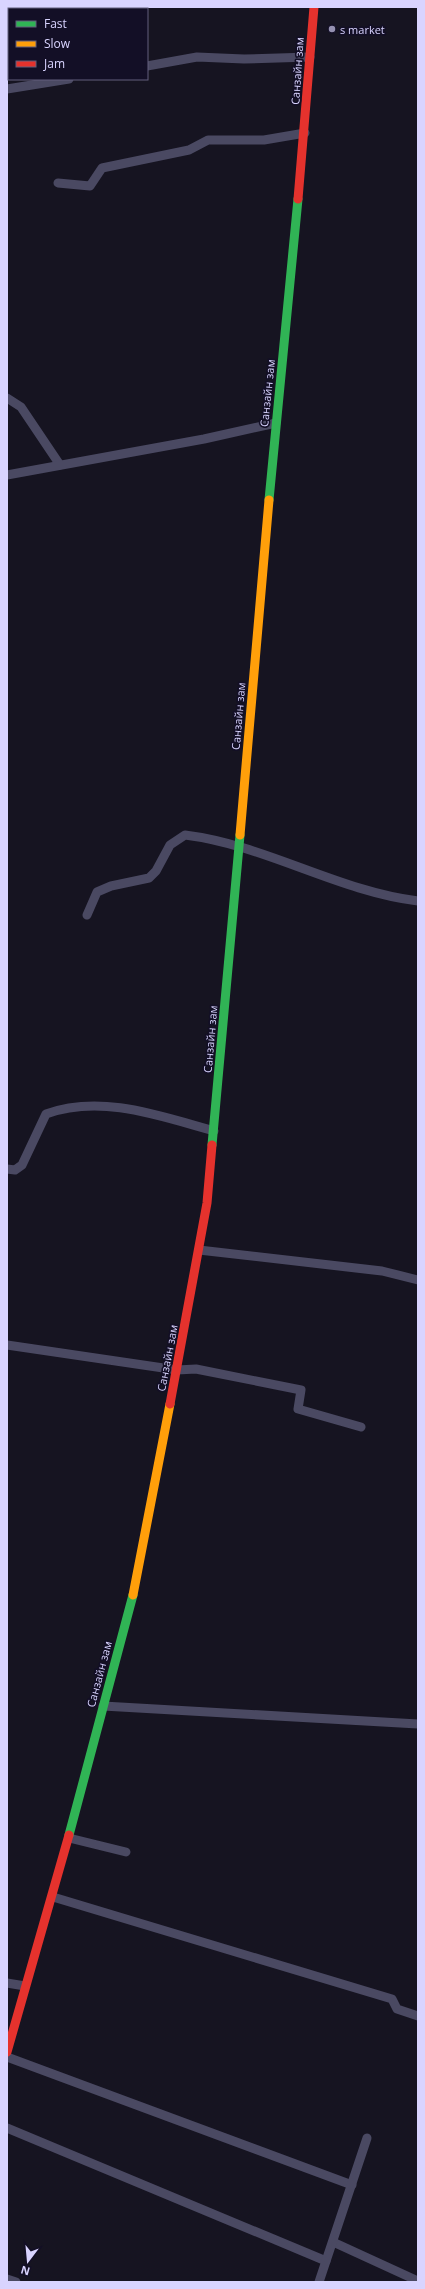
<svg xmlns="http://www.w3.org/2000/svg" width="425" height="2289" font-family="'Open Sans',sans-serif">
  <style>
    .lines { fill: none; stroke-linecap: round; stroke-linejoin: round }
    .street { stroke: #4a4962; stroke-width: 9 }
    .fast { stroke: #30b455; stroke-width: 9 }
    .slow { stroke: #ff9f0a; stroke-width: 9 }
    .jam { stroke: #e5322d; stroke-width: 9 }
    .poi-dot { fill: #9591b1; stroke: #130f26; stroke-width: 1.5 }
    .labels { text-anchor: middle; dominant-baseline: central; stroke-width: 3.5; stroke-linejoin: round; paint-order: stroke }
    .poi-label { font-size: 11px; fill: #d9d4ff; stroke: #130f26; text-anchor: start }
    .street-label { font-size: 11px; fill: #d9d4ff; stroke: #130f26 }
  </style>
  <rect width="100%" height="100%" fill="#161421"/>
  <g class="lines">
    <!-- street -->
    <g class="street">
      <polyline points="147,66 197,57 244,59 310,57"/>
      <polyline points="7,89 69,79"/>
      <polyline points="58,183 90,186 102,168 189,150 208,140 264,140 305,133"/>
      <polyline points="7,398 21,407 60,465"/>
      <polyline points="7,475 204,439 276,423"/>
      <path d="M87,915L97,892L111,886L149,878L156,871L170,845L185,835C266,845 337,891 418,901"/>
      <path d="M7,1169L15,1170L22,1165L46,1114C101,1094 160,1116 214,1131"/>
      <polyline points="199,1250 382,1271 418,1280"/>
      <polyline points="7,1345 177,1370 196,1369 301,1390 298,1409 361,1427"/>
      <polyline points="103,1706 418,1724"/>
      <polyline points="69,1838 126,1852"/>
      <polyline points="53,1897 392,1999 397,2009 418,2016"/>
      <polyline points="7,1983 25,1986"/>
      <polyline points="7,2057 352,2185"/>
      <polyline points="7,2128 326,2261"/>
      <polyline points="333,2242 418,2281"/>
      <polyline points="7,2279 16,2282"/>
      <polyline points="319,2282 367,2138"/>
    </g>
    <!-- fast -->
    <g class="fast">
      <polyline points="269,500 298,199"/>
      <polyline points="212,1145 240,835"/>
      <polyline points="69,1835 133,1595"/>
    </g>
    <!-- slow -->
    <g class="slow">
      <polyline points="240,835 269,500"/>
      <polyline points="133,1595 170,1404"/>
    </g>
    <!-- jam -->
    <g class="jam">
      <polyline points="298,199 314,7"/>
      <polyline points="170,1404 207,1203 212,1145"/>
      <polyline points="7,2052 69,1835"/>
    </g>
  </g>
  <!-- markers -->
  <circle class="poi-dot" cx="332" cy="29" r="4"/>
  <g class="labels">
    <!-- poi labels -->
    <g class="poi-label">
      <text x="340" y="29">s market</text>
    </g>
    <!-- street labels -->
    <g class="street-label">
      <text transform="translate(297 71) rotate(-86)">Санзайн зам</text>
      <text transform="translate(267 393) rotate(-84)">Санзайн зам</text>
      <text transform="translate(238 716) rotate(-85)">Санзайн зам</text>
      <text transform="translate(210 1039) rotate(-85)">Санзайн зам</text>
      <text transform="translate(167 1358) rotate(-79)">Санзайн зам</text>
      <text transform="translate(99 1674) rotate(-75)">Санзайн зам</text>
    </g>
  </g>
  <!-- border -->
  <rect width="425" height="2289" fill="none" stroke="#d9d4ff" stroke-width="16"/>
  <!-- legend -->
  <rect x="8" y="8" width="140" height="72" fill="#130f26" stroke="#625e7d"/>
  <rect x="16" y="21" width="20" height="6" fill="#30b455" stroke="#625e7d"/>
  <text x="44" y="28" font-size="12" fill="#d9d4ff">Fast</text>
  <rect x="16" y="41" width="20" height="6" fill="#ff9f0a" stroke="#625e7d"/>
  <text x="44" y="48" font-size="12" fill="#d9d4ff">Slow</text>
  <rect x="16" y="61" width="20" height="6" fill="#e5322d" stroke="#625e7d"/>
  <text x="44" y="68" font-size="12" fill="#d9d4ff">Jam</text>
  <!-- north arrow -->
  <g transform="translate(28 2261) rotate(196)" stroke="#130f26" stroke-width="3" paint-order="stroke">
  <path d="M0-3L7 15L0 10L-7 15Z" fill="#d9d4ff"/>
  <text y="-6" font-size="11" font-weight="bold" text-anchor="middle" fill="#d9d4ff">N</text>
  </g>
</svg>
